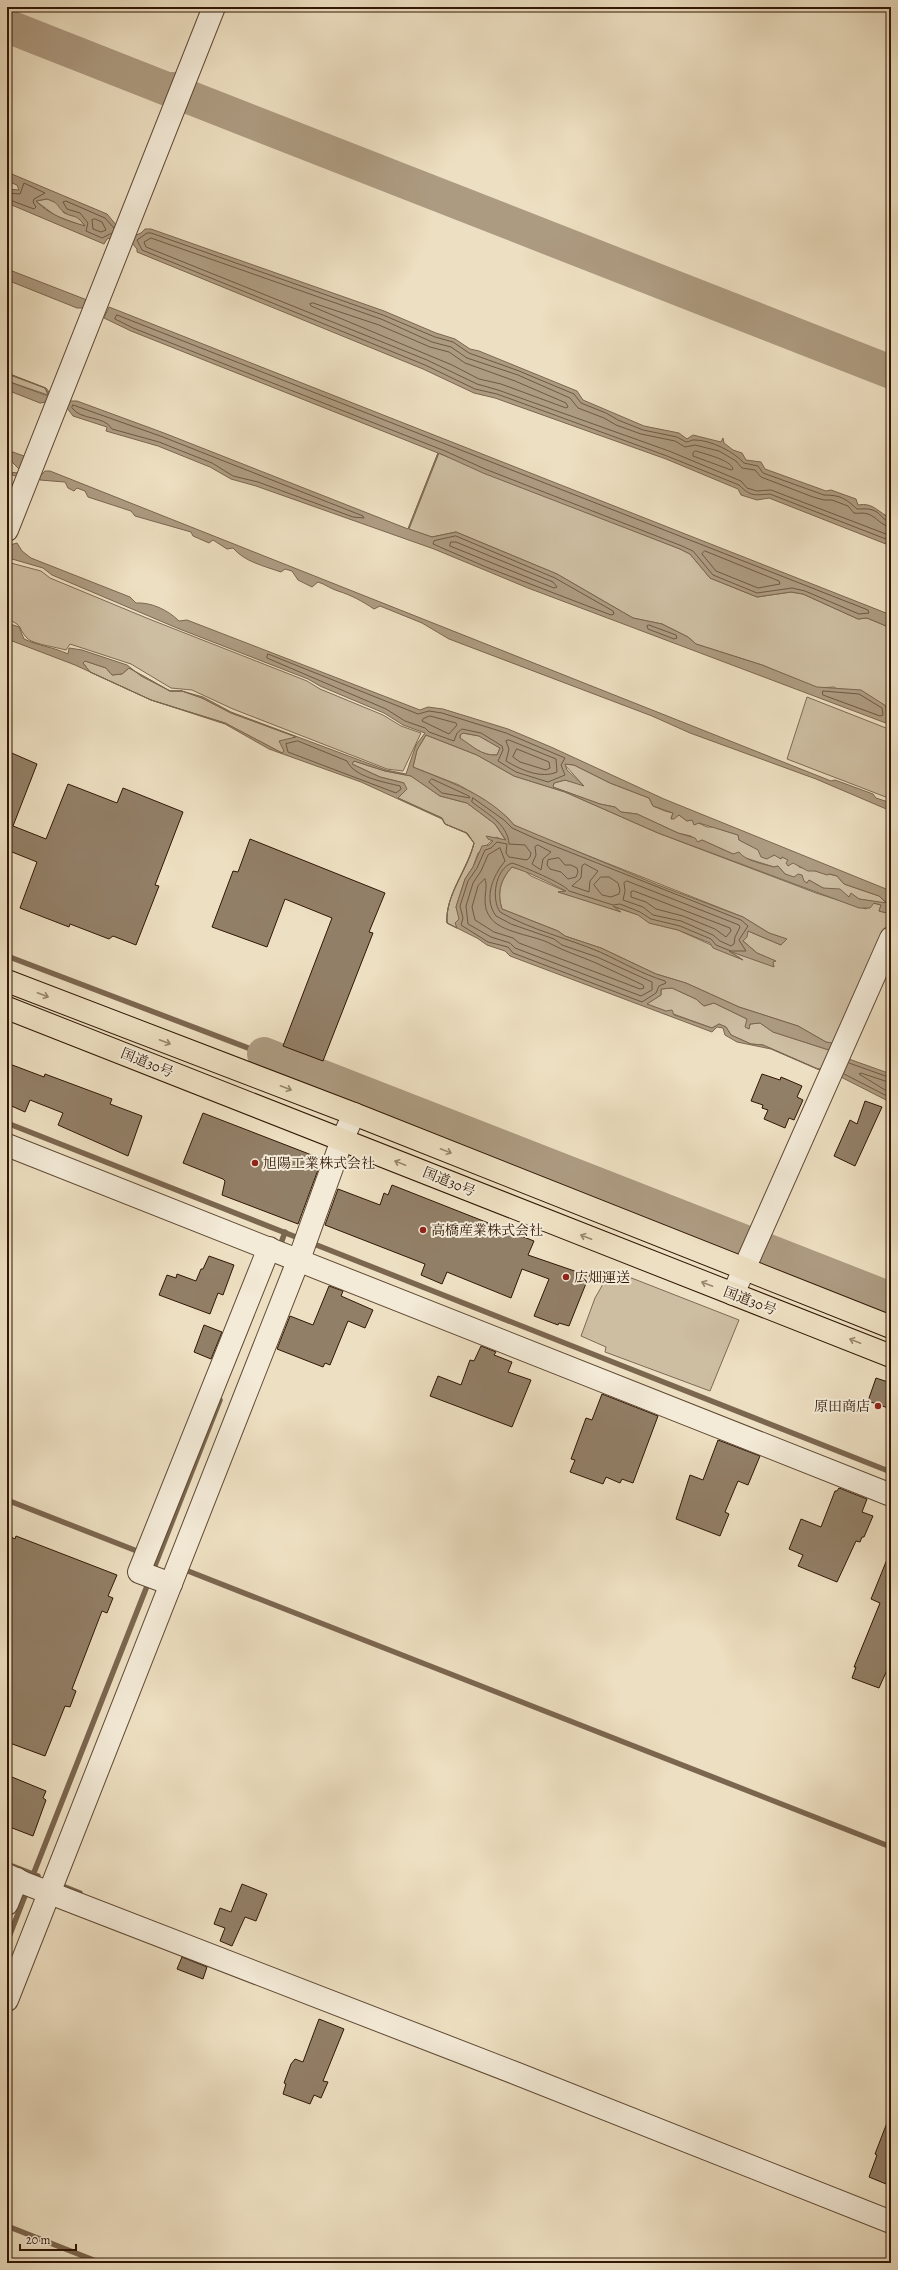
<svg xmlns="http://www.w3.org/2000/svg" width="898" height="2270" font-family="Alegreya,'Noto Serif JP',serif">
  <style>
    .green { fill: #cdbda1; stroke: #7e6a53 }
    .water { fill: #ad9b81; stroke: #7b664f; fill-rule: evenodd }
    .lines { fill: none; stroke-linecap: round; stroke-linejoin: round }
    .shore { stroke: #6e5943; stroke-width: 1 }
    .stream { stroke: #7b664f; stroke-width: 5.5 }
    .river { stroke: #ad9b81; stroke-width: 34 }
    .building { fill: #927f67; stroke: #301705 }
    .minor-casing { stroke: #5f4934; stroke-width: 24 }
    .highway-casing { stroke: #301705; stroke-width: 24 }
    .minor { stroke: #f3ead7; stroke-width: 22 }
    .highway { stroke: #eddfc1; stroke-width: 22 }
    .oneway { stroke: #98856c }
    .poi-dot { fill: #8f2418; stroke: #f3ead7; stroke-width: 1.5 }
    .labels { text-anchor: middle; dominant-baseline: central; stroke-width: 4; stroke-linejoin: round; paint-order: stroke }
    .street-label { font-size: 14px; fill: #301705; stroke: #f3ead7 }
    .poi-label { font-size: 14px; fill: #301705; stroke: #f3ead7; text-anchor: start }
  </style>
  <rect width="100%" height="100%" fill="#eddfc1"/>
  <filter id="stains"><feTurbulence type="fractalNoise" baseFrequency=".005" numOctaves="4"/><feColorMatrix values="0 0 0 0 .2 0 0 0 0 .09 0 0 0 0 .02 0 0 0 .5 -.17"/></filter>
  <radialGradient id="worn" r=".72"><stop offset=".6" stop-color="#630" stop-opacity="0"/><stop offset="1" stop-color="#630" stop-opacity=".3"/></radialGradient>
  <!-- green -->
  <g class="green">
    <polygon points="47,199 58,203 64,213 78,217 86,227 56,216 36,201"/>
    <polygon points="7,374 45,388 48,395 7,381"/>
    <polygon points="438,453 680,549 690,554 710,578 757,597 791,592 803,594 858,619 867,618 891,628 891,724 834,687 817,688 762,665 696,644 688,637 662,624 633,618 557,574 456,532 432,537 408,529"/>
    <path d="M7,562L41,571L50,578L149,619L307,681L320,689L383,715L401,726L421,733L403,771L387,769L233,709L192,690L171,688L131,664L70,644L66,650C56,647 32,644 27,638C17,627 24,626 7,619Z"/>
    <polygon points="85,661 106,668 112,675 122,674 129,668 170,691 182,691 202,698 231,713 297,737 282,753 225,723 151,700 90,672 83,663"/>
    <polygon points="807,697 891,730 891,799 787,759"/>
    <path d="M463,733L479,736L500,748L497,755C481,756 473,746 460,739V735Z"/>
    <path d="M426,735L477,755L514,776L565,792L658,833L816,893L866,909L873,903L881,905L879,911L891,914V921L837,1045L826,1042L798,1026L739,1007L686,983L656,974L601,948L565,936L558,931L502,909C497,893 500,880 512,867L525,871L531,876L567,892H559L619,911L611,906L639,915L650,923L678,930L740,958L727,950L774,966L772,962L775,961L757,953L742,940L748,931L781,945L786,939L769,933L743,917L536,835L514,825L507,817L483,799L459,785L413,767L417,750Z"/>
    <path d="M354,761L385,771L411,776L440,796L467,803L495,824L506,841L496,837L478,853L473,867L465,879L456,907L460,919L457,928L447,923C445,895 468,870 474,843L467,833L445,824L442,818L398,798L404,783L380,777L352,764Z"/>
    <polygon points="564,764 574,765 610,783 649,798 653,806 665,811 673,813 671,818 679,815 687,821 692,820 707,827 713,827 738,835 739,840 772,856 776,855 781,859 782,857 799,864 799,867 837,876 844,884 879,896 887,904 859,899 851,894 849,897 823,888 809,880 807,883 785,874 778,866 774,867 733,854 702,840 698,842 691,836 678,833 637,814 621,812 615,807 600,804 553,787 554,783 565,780 583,785"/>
    <polygon points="672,988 696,999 704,1006 714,1003 747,1019 749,1029 750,1024 760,1023 773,1032 832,1051 826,1070 818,1069 763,1045 751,1044 731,1035 726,1027 719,1024 712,1028 646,1004 661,995 661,989"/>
    <polygon points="611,1270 739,1320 710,1391 605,1352 606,1347 581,1336 595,1298"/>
  </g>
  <!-- water -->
  <g class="water">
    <path d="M7,172L107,214L117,226L119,235L107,239L104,244L7,203V189L19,190L17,185L7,181ZM47,199C61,204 55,205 64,212C73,219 75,212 85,226C68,221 49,215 36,201Z"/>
    <path d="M145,229H151L384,311L436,333L455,339L470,349L479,351L577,391L583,400L644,426L679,433L687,439L693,435L721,442L723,438L724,443L733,450L742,453L746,460L761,462L765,469L826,491L831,490L856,499L858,505C874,502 878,513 891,518V546L769,498L757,500L741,495L738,489L666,459L495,398L474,393L423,369L137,252V249L132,243L134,236L141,233Z"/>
    <polygon points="7,269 87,300 84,308 77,308 7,280"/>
    <polygon points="109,307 891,615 891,628 867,618 858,619 803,594 791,592 757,597 710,578 690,554 680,549 483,473 439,453 409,529 432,537 456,532 557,574 633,618 662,624 688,637 696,644 762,665 817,687 861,690 886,706 887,722 891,725 528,588 434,549 256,486 231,479 210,467 158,446 106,431 107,427 73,416 67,408 69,401 77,401 164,433 408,529 438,453 131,331 104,318"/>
    <polygon points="7,373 46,388 50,393 47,402 40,403 7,390 7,381 45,395 47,395 48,393 45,388"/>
    <polygon points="7,450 24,456 21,474 15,476 7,472 19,473 20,470 7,457"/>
    <path d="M45,471H50L831,781L835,780L873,794L876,798L891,803V811L816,779L690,733L652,716L449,639L422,623L380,606L374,609C362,601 351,595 338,591C331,589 325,584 318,582L312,587L298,580L292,571L285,569L281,572C264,566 245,562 233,548L227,549L213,540L209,543L193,536L191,532L135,516L131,511L88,497L85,491L77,488L74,491L68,488L65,482L40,480L39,477Z"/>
    <path d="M17,543L22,551L31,558L130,597L136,603C151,602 168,610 179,621L187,620L420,710L428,707L443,709L508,729L551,747L664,799L891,891V914L879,911L881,905L874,903L870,908H859L658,833L565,792L514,776L477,755L426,735L417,750L413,767C449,782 488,794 514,825L658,885L743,917L769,933L787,939L781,945L748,931L747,937L743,941L757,953L776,961L773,962L774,967L729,951L743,960L713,948L710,943L678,930L649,923L638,915L613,906L621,912L558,892L566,891C550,883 529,872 512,867C500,880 497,893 502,909L558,931L565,936L601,948L656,974L686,983L739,1007L798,1026L826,1042L838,1044L891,921L826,1070L817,1069L771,1049L737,1042L725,1035L723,1028L717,1027L712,1032L510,956L505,951L487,945L477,938L447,923C445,895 467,870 474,843L466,833L445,824L442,819L361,782L269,749L225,724L151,700L75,665L7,639V623L19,627L24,639C39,646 53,647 68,654L69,648L82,650L127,665L141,676L170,691H182L203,697L231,712L386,770L406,774L416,745L425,733L403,725L384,713L320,686L308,679L177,628L52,575L43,568L12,559L9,552L10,545ZM85,661L106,668L112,675L122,674L129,668L170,691H182L202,698L231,713L296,737L279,741L284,751L282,753L225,723L151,700L90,672L83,663ZM463,733L479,736L500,748L497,755C481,756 473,746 460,738V735ZM354,761L385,771L411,776L440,796L467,803L495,824L506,840L486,836L488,839L493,841L489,845L482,846L473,867L465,879L456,907L459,919L455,923L457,928L447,923C445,895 468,870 474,843L467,833L445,824L442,818L398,798L407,789L404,783L380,777L352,764ZM565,764L574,765L610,783L649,798L653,806L673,813L671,819H674L679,815L687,821L692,820L694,825L699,823L738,835L739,840L758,850L761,857L767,859L774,855L781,859L782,857L788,860L786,863L788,866L793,863L808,871H815L827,875L830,874L837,876L844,884L879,896L887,903L859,899L851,893L849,897L840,889L823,888L809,880L807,883L804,881L802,875L798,874L794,877L785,874L778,866L774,867C764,864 745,861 739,852L733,854L702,840L698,842L695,838L678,833L637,814L621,812L615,807L600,804L553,787L554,783L565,780L584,786L567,770ZM672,988L696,999L704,1006L714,1003L747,1019L745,1027L749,1029L750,1024L760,1023L773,1032L832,1051L826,1070L818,1069L763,1045L751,1044L731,1035L726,1027L719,1024L712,1028L674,1015L672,1010L666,1011L647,1004L661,995V989Z"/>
    <polygon points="846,1058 891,1074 891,1095 888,1101 837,1075"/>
  </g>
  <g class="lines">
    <!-- shore -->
    <g class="shore">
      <polyline points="7,193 20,194 24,183 45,193 34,199 33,202 36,207 34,209 7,199"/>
      <polygon points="95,219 102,222 106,230 101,232 93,229 92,220"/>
      <polyline points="112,233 102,238 86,231 88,223 80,213 67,209 63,202 66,201 105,218 114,228"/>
      <polygon points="313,303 379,325 430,347 449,352 465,363 515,381 566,403 568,407 566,408 501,384 479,379 452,365 311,306 310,304"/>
      <polygon points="117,315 868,610 869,613 859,614 805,591 792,588 757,593 713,575 693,551 682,546 485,469 445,451 133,328 115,319"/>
      <path d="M73,405L163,437L363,516L364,518L353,517L258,482L233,476L212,463L159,442L112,429C104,415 81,421 72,408Z"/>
      <path d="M696,451C705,454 731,460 733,469L731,470L693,456V453Z"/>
      <path d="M891,522C884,521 882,516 877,512C870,508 865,509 857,509C846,499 841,495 824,495L763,473L758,466L744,463C734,452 711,440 695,440C692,439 690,442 686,442L677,437L643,430L618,420L606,413L581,403L574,394L519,371L469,353L453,342L435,337L383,315L151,233H147L137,240L142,250L425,365L475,389L497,394L667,456L739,485C751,497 754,495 770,494L891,541"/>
      <path d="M891,527C881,526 877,517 868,514C863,512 859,514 854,513L848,506L832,500H824L813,497L761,477L755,470L742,468L736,461L719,451L695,445L685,447L675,441L641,434L616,425L604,418L578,408L570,398L518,375L467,358L451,347L432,342L381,319L151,238L144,242L146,247L427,360L477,384L498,390L669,451L741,481L747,488L757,491L771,490L891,536"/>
      <polygon points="456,536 555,578 613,611 614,614 611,615 486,567 433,544 434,541"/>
      <polygon points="451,542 456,542 553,582 557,587 554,588 450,546"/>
      <polygon points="705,551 779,581 780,584 758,588 716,571 702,554"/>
      <polygon points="649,625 676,635 677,638 674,639 648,629 647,626"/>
      <polygon points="268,654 418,714 429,711 442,713 506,733 565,758 561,765 565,775 548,782 516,772 498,761 503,750 502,746 481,733 462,729 457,733 454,741 429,732 425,728 405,721 386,709 267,658"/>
      <polygon points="823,691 859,694 882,708 883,715 880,716 823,695"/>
      <polygon points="430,716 456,723 457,725 449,734 422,721 423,719"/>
      <path d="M509,740L556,759L557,772C541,779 521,770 506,761L509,749L506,741Z"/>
      <path d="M298,741L347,761C354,777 384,782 400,786L401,789L396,793L288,752L286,744Z"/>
      <polygon points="517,749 549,762 550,768 546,770 520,762 513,757"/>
      <polygon points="432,779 469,796 470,798 442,793 429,782"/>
      <path d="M473,798L504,820L512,828L534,838L741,920L748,926L739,940L746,951H731L716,945L711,939L680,926L651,919L640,912L620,904L613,905L569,891C565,884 522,866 512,863C495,869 491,899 500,912C531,930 567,938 600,952C622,962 642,974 665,981L666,983L659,986L656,993L642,1002L513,953L508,947L488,942L461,925L463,918L460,906L468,881L477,868L485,850L491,848L497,842L507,844L506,853L509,857L527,860L530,857L531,853L525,845L509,844C508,824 486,813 472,802Z"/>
      <polygon points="538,845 551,852 543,859 541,870 532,864 536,855 535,847"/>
      <path d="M500,848L505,861C493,876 483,898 496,916L511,924L554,939L562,945L597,957L652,982V990L641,996L515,948L510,943L491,937L468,924L466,906L473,883L481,871L488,855Z"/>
      <polygon points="559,858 565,865 571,865 577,868 578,872 576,877 568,879 561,872 550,869 547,865 548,860"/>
      <polygon points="585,864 598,871 590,881 589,892 572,886 581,878 582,866"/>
      <polygon points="601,877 609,877 618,883 620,890 619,894 611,897 602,895 594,885"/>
      <path d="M485,879C489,889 480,903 490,917C500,933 535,935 551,944C566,952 580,956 596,963C612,970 627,978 643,985L644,988L640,989L519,943L513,938L494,932L475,920L472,907L478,886Z"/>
      <polygon points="627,881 739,925 740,927 735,937 734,944 731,946 720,941 713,935 681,921 653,915 643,907 623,900 625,891 624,883"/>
      <polygon points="634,891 730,928 731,931 726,937 715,929 683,916 656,909 646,902 631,897 631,892"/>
      <polyline points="849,1063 891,1078"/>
      <polyline points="844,1074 885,1095 891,1094"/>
      <polyline points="891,1083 861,1073 859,1074 885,1090 891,1089"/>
    </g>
    <!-- stream -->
    <g class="stream">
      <polyline points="7,956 264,1054"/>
      <polyline points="7,1123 301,1239"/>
      <polyline points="309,1242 891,1472"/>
      <polyline points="279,1249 285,1232"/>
      <polyline points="7,1500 142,1553"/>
      <polyline points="188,1571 891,1847"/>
      <polyline points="152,1573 220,1400"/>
      <polyline points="7,1864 38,1876"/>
      <polyline points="31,1880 149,1581"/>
      <polyline points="65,1887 80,1893"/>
      <polyline points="7,1942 28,1888"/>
      <polyline points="7,2226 101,2263"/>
    </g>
    <!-- river -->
    <g class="river">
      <polyline points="7,26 167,89 174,89 191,98 891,372"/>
      <polyline points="264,1054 891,1299"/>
    </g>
  </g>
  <!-- building -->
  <g class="building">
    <polygon points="7,751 37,764 13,826 46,839 68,784 117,803 123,788 183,812 155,885 159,886 136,945 113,936 109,939 70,924 69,927 20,908 37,862 7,850"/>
    <polygon points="250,839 385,893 369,932 373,933 323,1061 283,1046 332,918 285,899 267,947 212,927 233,871 238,872"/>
    <polygon points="7,1063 44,1077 45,1074 112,1099 110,1104 142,1116 128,1156 58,1125 63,1113 30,1100 25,1112 7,1104"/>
    <polygon points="762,1074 780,1080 781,1077 802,1086 797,1097 803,1100 794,1120 789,1118 785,1128 764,1119 768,1110 762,1108 763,1105 751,1101"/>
    <polygon points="865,1101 882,1107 855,1166 834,1156 850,1120 857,1124"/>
    <polygon points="203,1113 322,1159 298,1224 222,1195 225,1181 223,1179 183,1163"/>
    <polygon points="392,1185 534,1241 528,1255 589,1276 569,1326 559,1323 558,1325 534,1316 549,1279 522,1269 511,1298 447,1272 442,1284 421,1275 425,1264 325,1225 338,1189 380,1205 384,1193 388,1195"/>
    <polygon points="209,1256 234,1265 223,1295 218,1293 210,1314 159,1295 167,1275 176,1278 177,1274 196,1281 201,1269 203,1269"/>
    <polygon points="329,1286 343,1291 341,1296 373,1310 365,1328 348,1321 330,1365 325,1363 323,1367 277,1349 290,1316 313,1325"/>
    <polygon points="204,1325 222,1332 211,1359 194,1352"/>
    <polygon points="481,1346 496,1352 494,1355 512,1362 508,1372 531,1380 512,1427 430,1396 438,1376 461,1385 470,1360 474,1361"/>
    <polygon points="876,1378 891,1383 891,1409 868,1401"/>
    <polygon points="602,1394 658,1416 633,1483 622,1479 620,1483 606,1477 603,1484 570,1472 575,1460 571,1459 586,1418 592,1420"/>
    <polygon points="718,1440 760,1456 748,1485 738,1481 725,1512 729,1514 720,1536 676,1519 690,1475 703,1480"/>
    <polygon points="839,1488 867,1499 862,1512 873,1516 864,1537 862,1537 860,1542 856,1541 837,1582 798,1566 803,1555 789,1549 801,1519 821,1527 835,1491 837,1491"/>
    <polygon points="7,1535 15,1539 16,1536 117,1575 108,1596 113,1598 107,1613 102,1611 72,1689 76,1691 70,1707 65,1706 45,1756 7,1742"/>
    <polygon points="890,1552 891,1661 879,1688 852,1678 856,1667 854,1667 880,1603 871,1599"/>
    <polygon points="7,1775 46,1791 43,1798 46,1800 33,1836 7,1826"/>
    <polygon points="242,1884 267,1894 256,1921 245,1917 232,1946 220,1941 225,1928 214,1924 220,1908 231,1912"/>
    <polygon points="182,1957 207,1967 203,1979 177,1969"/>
    <polygon points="319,2019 344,2029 323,2081 328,2082 321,2098 314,2095 310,2104 283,2094 286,2084 284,2083 291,2064 295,2059 303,2062"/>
    <polygon points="890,2115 891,2116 891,2186 869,2177 877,2155 875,2154"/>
  </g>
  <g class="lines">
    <!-- minor casing -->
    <g class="minor-casing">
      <g id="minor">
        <polyline points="7,530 214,7"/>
        <polyline points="7,1145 891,1495"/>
        <polyline points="733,1294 891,938"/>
        <polyline points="171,1584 139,1572 269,1248"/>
        <polyline points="7,1875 24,1883 515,2073 891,2222"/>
        <polyline points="7,1904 17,1879"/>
        <polyline points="7,2000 302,1251 342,1140 354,1114"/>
      </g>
    </g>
    <!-- highway casing -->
    <g class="highway-casing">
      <g id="highway">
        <polyline points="7,981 354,1114 891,1327"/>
        <polyline points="7,1008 891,1356"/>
      </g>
    </g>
    <!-- minor -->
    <use href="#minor" class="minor"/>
    <!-- highway -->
    <use href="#highway" class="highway"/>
  </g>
  <!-- one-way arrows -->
  <defs><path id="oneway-shaft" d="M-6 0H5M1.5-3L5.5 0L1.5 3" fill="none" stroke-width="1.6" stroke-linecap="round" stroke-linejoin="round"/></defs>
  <g class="oneway">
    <use href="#oneway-shaft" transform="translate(43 995) rotate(21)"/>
    <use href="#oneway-shaft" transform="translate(165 1042) rotate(21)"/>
    <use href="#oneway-shaft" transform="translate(286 1088) rotate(21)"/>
    <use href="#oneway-shaft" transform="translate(446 1151) rotate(22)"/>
    <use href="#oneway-shaft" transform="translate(400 1163) rotate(-158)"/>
    <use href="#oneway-shaft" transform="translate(586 1237) rotate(-159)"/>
    <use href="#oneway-shaft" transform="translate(707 1284) rotate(-159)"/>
    <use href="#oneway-shaft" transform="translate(855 1341) rotate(-159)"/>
  </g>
  <!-- markers -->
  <g class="poi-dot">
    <circle cx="255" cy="1163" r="4"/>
    <circle cx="423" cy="1230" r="4"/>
    <circle cx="566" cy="1277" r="4"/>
    <circle cx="878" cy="1406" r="4"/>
  </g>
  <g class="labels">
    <!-- street labels -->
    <g class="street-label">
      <text transform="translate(147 1063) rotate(22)">国道30号</text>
      <text transform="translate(449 1182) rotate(22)">国道30号</text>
      <text transform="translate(750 1301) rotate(21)">国道30号</text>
    </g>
    <!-- poi labels -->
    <g class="poi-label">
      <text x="263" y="1163">旭陽工業株式会社</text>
      <text x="431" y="1230">高橋産業株式会社</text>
      <text x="574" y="1277">広畑運送</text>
      <text x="870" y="1406" text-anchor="end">原田商店</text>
    </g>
  </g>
  <!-- margin -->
  <rect width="898" height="2270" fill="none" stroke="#eddfc1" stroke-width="24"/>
  <rect x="8" y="8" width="882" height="2254" fill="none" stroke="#301705" stroke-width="2"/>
  <rect x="12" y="12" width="874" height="2246" fill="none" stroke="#301705"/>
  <!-- scale -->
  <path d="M20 2244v6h56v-6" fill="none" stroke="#301705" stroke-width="2"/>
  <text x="26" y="2244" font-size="12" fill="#301705" stroke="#f3ead7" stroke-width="3" paint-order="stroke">20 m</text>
  <rect width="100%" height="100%" filter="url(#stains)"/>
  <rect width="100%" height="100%" fill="url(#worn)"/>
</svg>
